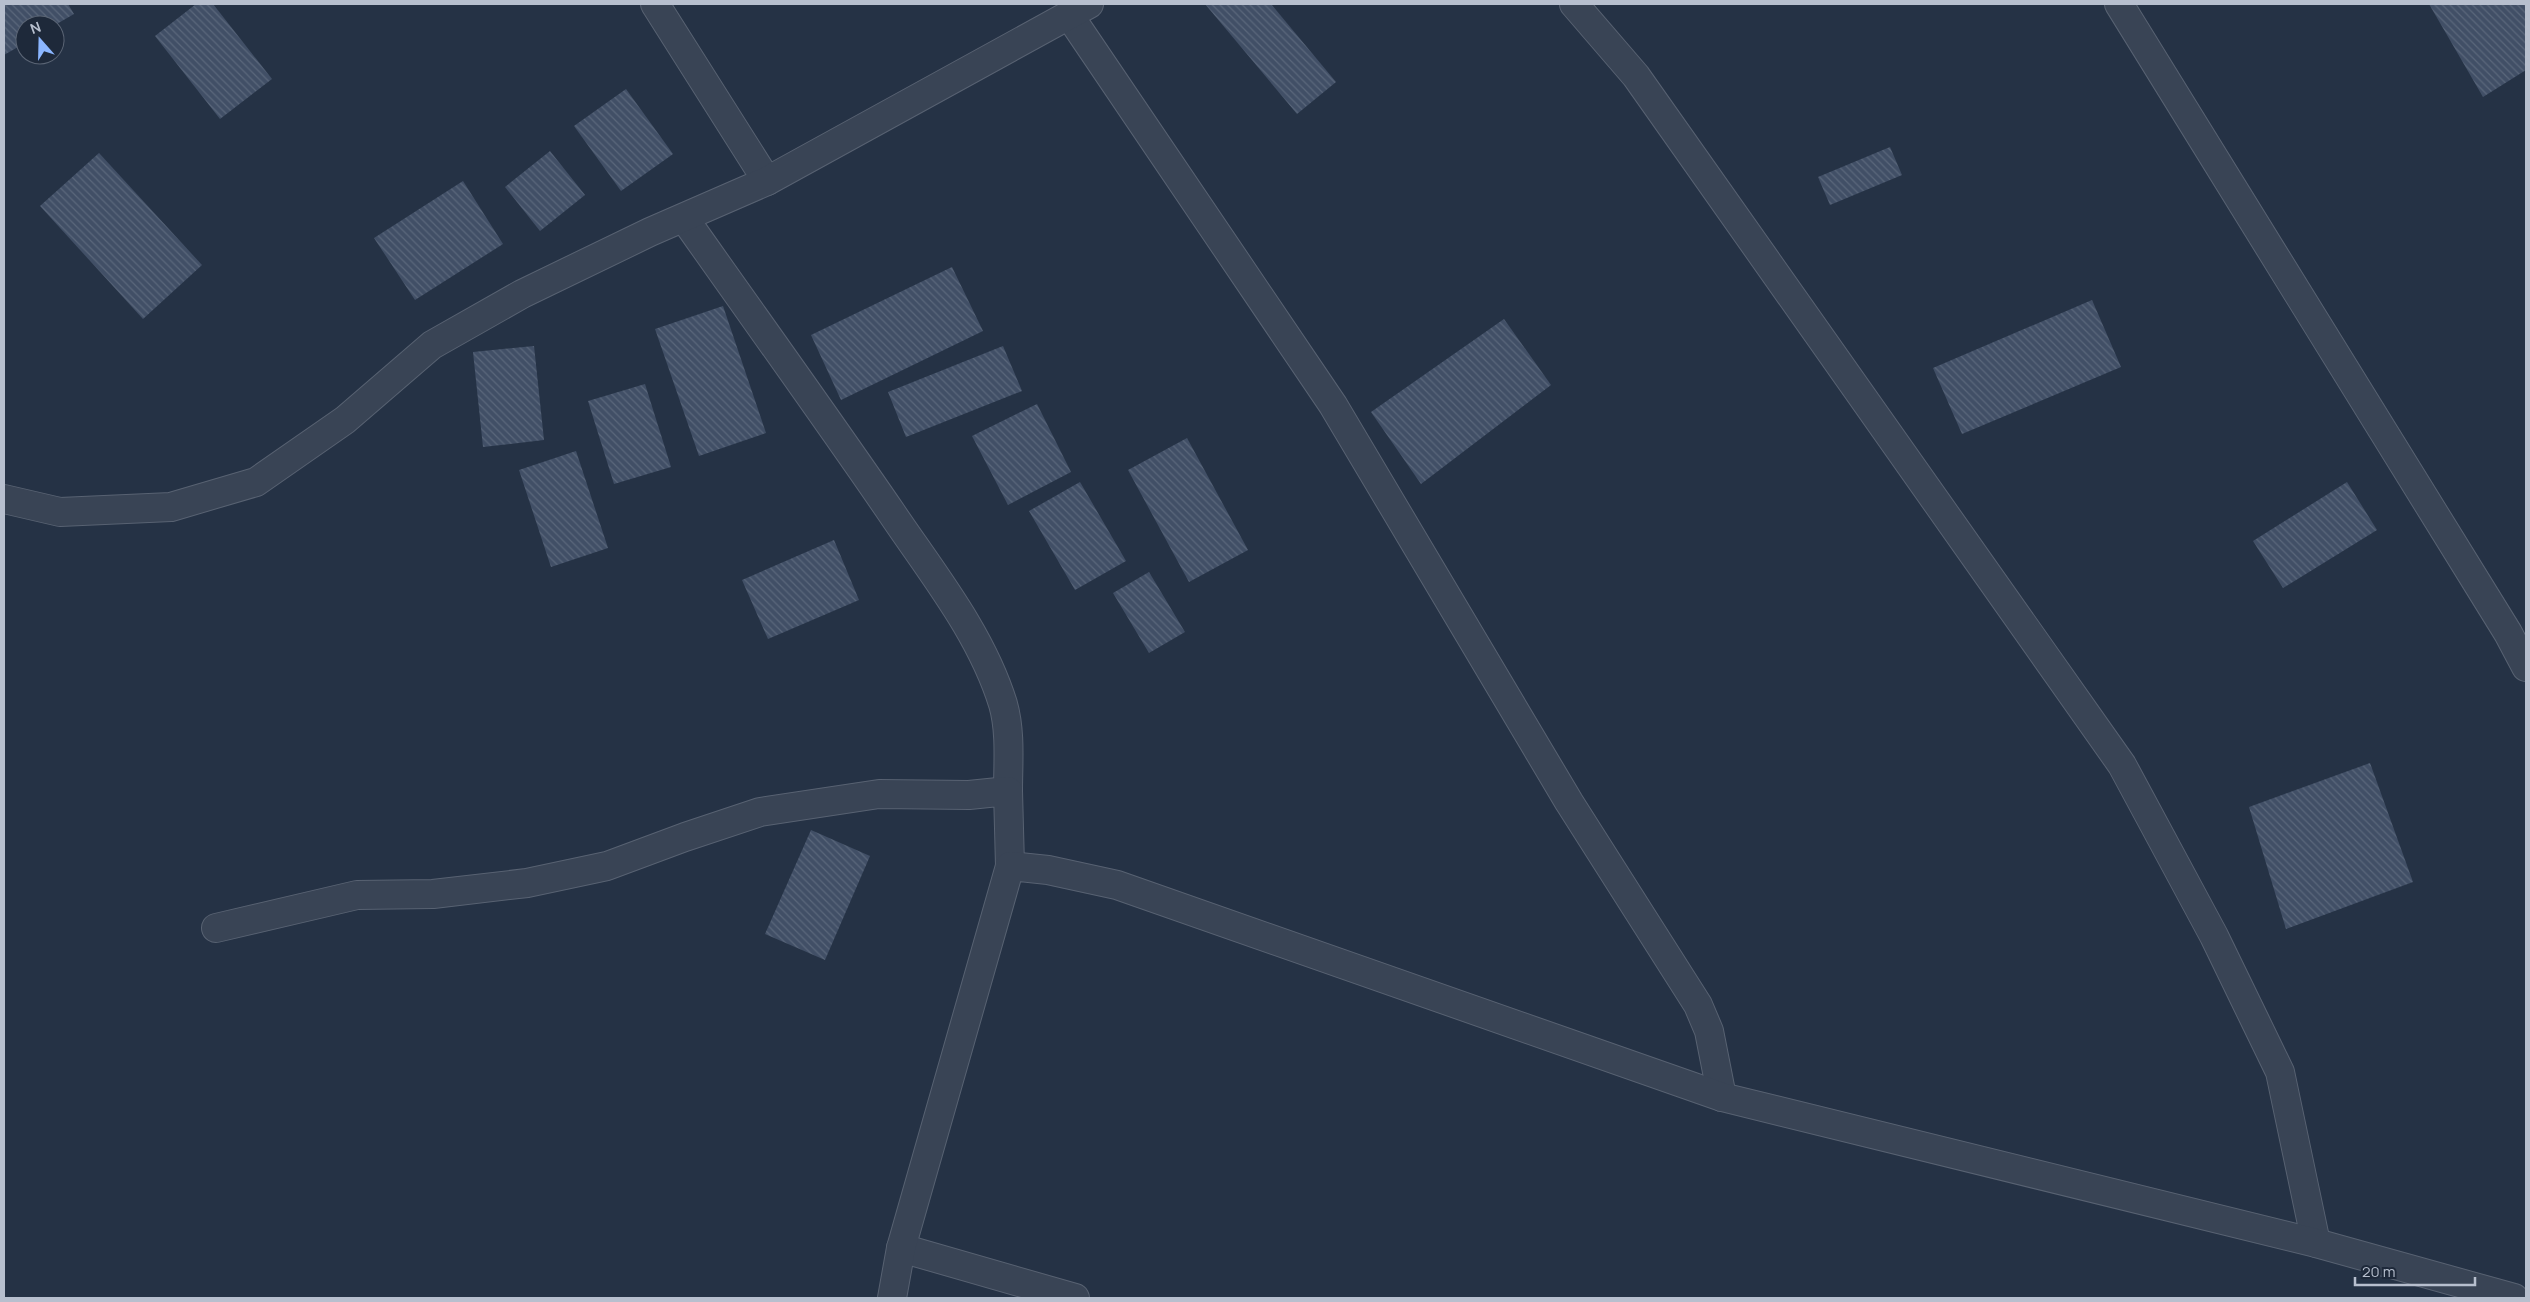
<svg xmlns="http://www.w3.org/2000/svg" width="2530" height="1302" font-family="Manrope,sans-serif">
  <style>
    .building { fill: url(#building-back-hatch) }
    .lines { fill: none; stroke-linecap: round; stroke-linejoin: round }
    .minor-casing { stroke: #586272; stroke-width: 30 }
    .minor { stroke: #394455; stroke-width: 28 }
  </style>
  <defs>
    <pattern id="building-back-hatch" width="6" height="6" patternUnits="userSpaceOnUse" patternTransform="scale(1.25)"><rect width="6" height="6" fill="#414f66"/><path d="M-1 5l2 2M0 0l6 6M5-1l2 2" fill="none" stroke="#5a677b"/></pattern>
  </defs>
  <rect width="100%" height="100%" fill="#253245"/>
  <!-- building -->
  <g class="building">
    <polygon points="4,4 68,4 74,14 55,25 25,25 25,43 4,55"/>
    <polygon points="196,4 213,4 272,79 220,119 155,36"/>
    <polygon points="1205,4 1271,4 1336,82 1297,114"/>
    <polygon points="2429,4 2526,4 2526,70 2483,97"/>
    <polygon points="626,89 673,154 621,191 574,126"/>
    <polygon points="1890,147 1902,175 1830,205 1818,177"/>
    <polygon points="550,151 585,195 540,231 505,187"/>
    <polygon points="99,153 202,265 143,319 40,206"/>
    <polygon points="463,181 503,244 415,300 374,238"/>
    <polygon points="952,267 983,331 841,400 811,335"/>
    <polygon points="2092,300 2121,367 1962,434 1933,368"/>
    <polygon points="723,306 766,433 699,456 655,329"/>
    <polygon points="1504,319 1551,385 1421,484 1371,412"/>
    <polygon points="534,346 544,440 483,447 473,352"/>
    <polygon points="1003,346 1022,391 906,437 888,392"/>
    <polygon points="645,384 671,467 614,484 588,401"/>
    <polygon points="1037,404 1071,472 1008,505 972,436"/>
    <polygon points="1187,438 1248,550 1189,582 1128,470"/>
    <polygon points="576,451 608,548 551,567 519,470"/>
    <polygon points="1080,482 1126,561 1075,590 1029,511"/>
    <polygon points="2347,482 2377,530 2283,588 2253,541"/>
    <polygon points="834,540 859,600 768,639 742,580"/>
    <polygon points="1149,572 1185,632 1149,653 1113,593"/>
    <polygon points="2370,763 2413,882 2286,929 2249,807"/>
    <polygon points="811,830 870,856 825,960 765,934"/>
  </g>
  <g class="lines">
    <!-- minor casing -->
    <g class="minor-casing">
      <g id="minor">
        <polyline points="655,4 767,181"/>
        <polyline points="1574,4 1636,76 2122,765 2214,936 2280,1072 2316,1243"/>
        <polyline points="2119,4 2508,633 2526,667"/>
        <polyline points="1069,15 1333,405 1569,802 1698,1005 1709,1031 1722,1097"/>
        <path d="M684,218C753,316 823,413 891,512C932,573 981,633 1003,704C1011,732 1008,763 1008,791"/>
        <polyline points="4,499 60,512 171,507 256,482 345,420 432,345 522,294 650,232 767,181 1089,4"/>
        <polyline points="216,928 357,895 433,894 527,883 607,866 685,837 760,812 879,794 969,795 1008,791 1010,866"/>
        <polyline points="901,1248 1075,1298"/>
        <polyline points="892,1298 901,1248 1010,866 1048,870 1117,885 1722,1097 2316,1243 2514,1298"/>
      </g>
    </g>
    <!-- minor -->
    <use href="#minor" class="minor"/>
  </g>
  <!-- border -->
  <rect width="2530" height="1302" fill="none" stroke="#b7bfce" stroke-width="10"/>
  <!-- north arrow -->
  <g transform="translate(40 40) rotate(340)"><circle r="24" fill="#1e293a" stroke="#5b6575"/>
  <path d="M0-4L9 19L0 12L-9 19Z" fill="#8bb6ff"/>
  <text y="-8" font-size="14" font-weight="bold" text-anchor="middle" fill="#b7bfce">N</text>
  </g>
  <!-- scale -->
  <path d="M2355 1277v8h120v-8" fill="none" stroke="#b7bfce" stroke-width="2.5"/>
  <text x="2362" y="1277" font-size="15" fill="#b7bfce" stroke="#1e293a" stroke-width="4" paint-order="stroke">20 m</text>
</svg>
